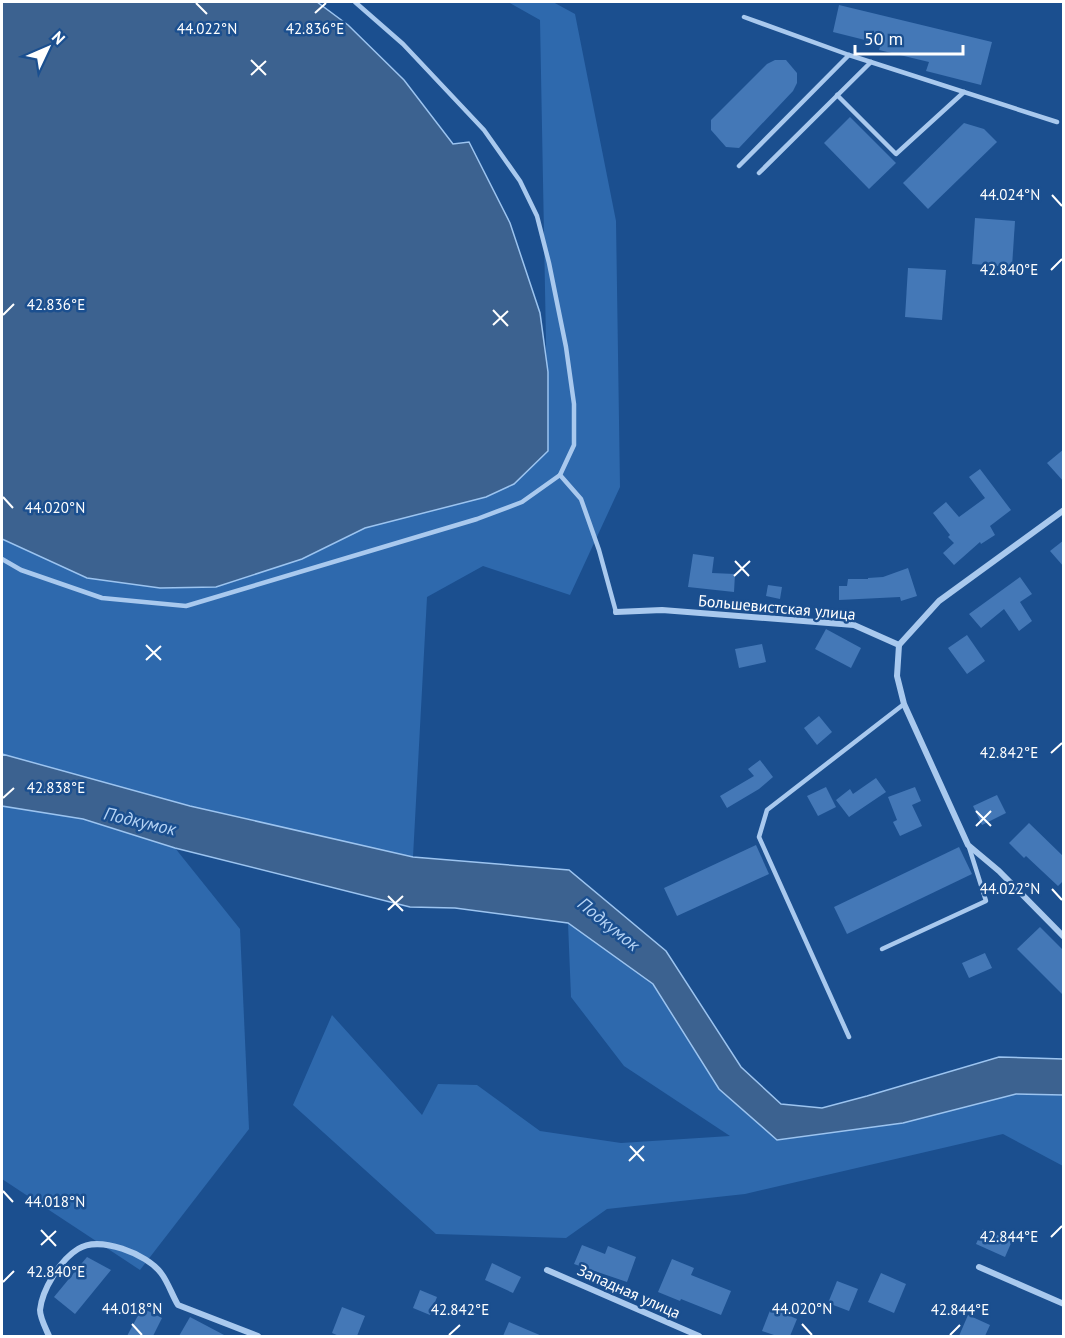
<svg xmlns="http://www.w3.org/2000/svg" width="1065" height="1338" font-family="'PT Sans',sans-serif">
  <style>
    .green { fill: #2e69ad }
    .water { fill: #3c6290; stroke: #9cc4f0; stroke-width: 1.5 }
    .building { fill: #4478b7 }
    .lines { fill: none; stroke-linecap: round; stroke-linejoin: round }
    .service { stroke: #a9c9ee; stroke-width: 4.5 }
    .minor { stroke: #a9c9ee; stroke-width: 6 }
    .ticks { fill: none; stroke: #fff; stroke-width: 2 }
    .labels { text-anchor: middle; dominant-baseline: central; stroke-width: 5; stroke-linejoin: round; paint-order: stroke }
    .street-label { font-size: 16px; fill: #fff; stroke: #1b4f8f }
    .water-label { font-size: 18px; font-style: italic; fill: #b5d3f5; stroke: #1b4f8f }
    .ticks-label { font-size: 15px; text-anchor: middle; fill: #fff; stroke: #1b4f8f; stroke-width: 5; stroke-linejoin: round; paint-order: stroke }
  </style>
  <rect width="100%" height="100%" fill="#1b4f8f"/>
  <!-- green -->
  <g class="green">
    <polygon points="508,2 553,2 575,14 616,221 620,487 570,595 483,566 427,597 413,857 190,806 2,754 2,539 87,578 302,559 365,528 486,497 548,450 540,20"/>
    <polygon points="2,806 83,819 175,848 240,929 249,1129 140,1270 2,1179"/>
    <polygon points="568,923 653,984 719,1089 777,1140 903,1123 1016,1094 1063,1095 1063,1166 1003,1134 745,1194 607,1209 566,1238 436,1234 293,1105 332,1015 422,1115 438,1084 477,1085 540,1131 621,1143 730,1136 624,1066 571,997"/>
  </g>
  <!-- water -->
  <g class="water">
    <polygon points="2,2 317,2 348,25 404,80 453,144 469,142 510,223 540,313 548,372 548,451 514,484 486,497 365,528 302,559 216,587 160,588 87,578 2,539"/>
    <polygon points="2,754 190,806 413,857 569,870 666,951 741,1067 781,1104 822,1108 867,1096 999,1057 1063,1059 1063,1095 1016,1094 903,1123 777,1140 719,1089 653,984 568,923 455,908 410,907 175,848 83,819 2,806"/>
  </g>
  <!-- building -->
  <g class="building">
    <polygon points="839,5 992,42 981,85 926,71 929,62 879,50 881,44 833,32"/>
    <polygon points="775,60 786,60 797,73 797,83 793,91 739,148 726,147 711,130 711,120 767,64"/>
    <polygon points="850,117 896,163 869,189 824,143"/>
    <polygon points="964,123 984,129 997,142 928,209 903,183"/>
    <polygon points="975,218 1015,221 1012,267 972,264"/>
    <polygon points="908,268 946,270 942,320 905,317"/>
    <polygon points="1064,449 1064,482 1047,463"/>
    <polygon points="980,469 1011,510 990,526 995,535 981,544 980,542 954,565 943,553 954,543 948,537 950,535 933,513 946,502 959,517 985,498 969,477"/>
    <polygon points="1064,540 1064,567 1050,551"/>
    <polygon points="693,554 714,557 712,573 735,574 734,592 688,587"/>
    <polygon points="908,568 917,596 901,601 900,597 839,600 839,586 847,586 848,579 868,579 868,578 883,577"/>
    <polygon points="1020,577 1032,594 1020,602 1032,621 1019,631 1004,609 981,628 969,614"/>
    <polygon points="768,585 782,587 780,599 766,596"/>
    <polygon points="826,629 861,648 851,668 815,649"/>
    <polygon points="967,635 985,661 967,674 948,648"/>
    <polygon points="762,644 766,662 739,668 735,649"/>
    <polygon points="819,716 832,732 817,745 804,728"/>
    <polygon points="760,760 773,777 759,789 727,808 720,796 754,776 748,769"/>
    <polygon points="876,778 886,792 849,817 836,800 850,789 853,794"/>
    <polygon points="826,787 836,807 818,816 807,796"/>
    <polygon points="915,787 921,801 912,805 922,826 900,836 893,822 897,820 888,797"/>
    <polygon points="997,795 1006,813 982,825 973,806"/>
    <polygon points="1029,823 1064,857 1064,880 1058,886 1026,856 1024,858 1009,843"/>
    <polygon points="756,845 769,874 677,916 664,888"/>
    <polygon points="959,847 972,874 847,934 834,907"/>
    <polygon points="1040,927 1064,951 1064,996 1017,949"/>
    <polygon points="985,953 992,968 969,978 962,963"/>
    <polygon points="983,1229 1012,1241 1005,1257 976,1244"/>
    <polygon points="582,1245 605,1254 608,1246 636,1257 627,1282 574,1264"/>
    <polygon points="87,1257 111,1270 75,1314 54,1297"/>
    <polygon points="672,1259 694,1268 691,1275 731,1291 721,1315 681,1299 680,1301 658,1292"/>
    <polygon points="492,1263 521,1277 513,1293 485,1280"/>
    <polygon points="881,1273 906,1284 894,1313 868,1302"/>
    <polygon points="837,1281 858,1289 849,1311 828,1303"/>
    <polygon points="420,1290 437,1297 430,1315 413,1308"/>
    <polygon points="342,1307 365,1316 357,1336 339,1336 332,1333"/>
    <polygon points="142,1308 162,1318 153,1336 127,1336"/>
    <polygon points="771,1308 797,1319 790,1336 777,1336 762,1331"/>
    <polygon points="968,1315 990,1325 985,1336 959,1336"/>
    <polygon points="190,1317 226,1336 179,1336"/>
    <polygon points="509,1322 542,1336 503,1336"/>
  </g>
  <g class="lines">
    <!-- service -->
    <g class="service">
      <polyline points="744,17 849,55 1057,122"/>
      <polyline points="837,95 896,154 964,92"/>
      <polyline points="739,166 849,55"/>
      <polyline points="759,173 871,62"/>
      <polyline points="560,475 581,499 599,550 616,612"/>
      <polyline points="2,559 21,570 102,598 186,606 477,519 522,502 560,475 574,445 574,404 566,347 549,263 537,216 520,181 484,130 403,44 355,2"/>
      <polyline points="882,949 986,901 969,847"/>
      <polyline points="849,1037 759,837 767,810 904,704"/>
    </g>
    <!-- minor -->
    <g class="minor">
      <polyline points="616,612 662,610 854,625 899,645"/>
      <polyline points="899,645 897,676 904,704 968,845 999,871 1064,937"/>
      <polyline points="899,645 939,601 1064,510"/>
      <polyline points="979,1267 1064,1304"/>
      <polyline points="547,1270 699,1336"/>
      <path d="M49,1336C46,1329 40,1318 40,1310C42,1290 60,1260 78,1249C99,1235 147,1254 161,1273C168,1282 172,1295 178,1305L258,1336"/>
    </g>
  </g>
  <!-- ticks -->
  <path class="ticks" d="M196,3L207,14M315,13L326,3M251,60L266,75M251,75L266,61M1052,195L1062,206M1051,270L1062,259M493,310L508,326M3,315L14,304M493,325L508,311M3,497L13,508M735,561L749,576M734,576L750,561M146,645L161,660M146,660L161,646M1051,753L1062,743M3,798L14,788M976,811L991,826M976,826L991,811M1052,889L1062,900M388,896L403,911M388,910L403,896M630,1146L644,1161M629,1161L644,1146M3,1191L13,1202M41,1230L56,1246M1051,1237L1062,1226M41,1245L56,1231M3,1282L14,1271M132,1324L142,1335M802,1324L812,1335M449,1335L460,1325M950,1335L960,1325"/>
  <g class="labels">
    <!-- street labels -->
    <g class="street-label">
      <text transform="translate(777 607) rotate(5)">Большевистская улица</text>
      <text transform="translate(629 1291) rotate(24)">Западная улица</text>
    </g>
    <!-- water labels -->
    <g class="water-label">
      <text transform="translate(140 821) rotate(13)">Подкумок</text>
      <text transform="translate(609 924) rotate(39)">Подкумок</text>
    </g>
  </g>
  <g class="ticks-label">
    <text x="315" y="34">42.836°E</text>
    <text x="207" y="34">44.022°N</text>
    <text x="1010" y="200">44.024°N</text>
    <text x="1009" y="275">42.840°E</text>
    <text x="56" y="310">42.836°E</text>
    <text x="55" y="513">44.020°N</text>
    <text x="1009" y="758">42.842°E</text>
    <text x="56" y="793">42.838°E</text>
    <text x="1010" y="894">44.022°N</text>
    <text x="55" y="1207">44.018°N</text>
    <text x="1009" y="1242">42.844°E</text>
    <text x="56" y="1277">42.840°E</text>
    <text x="132" y="1314">44.018°N</text>
    <text x="802" y="1314">44.020°N</text>
    <text x="460" y="1315">42.842°E</text>
    <text x="960" y="1315">42.844°E</text>
  </g>
  <!-- border -->
  <rect width="1065" height="1338" fill="none" stroke="#ffffff" stroke-width="6"/>
  <!-- north arrow -->
  <g transform="translate(48 48) rotate(46)" stroke="#1b4f8f" stroke-width="4.5" paint-order="stroke">
  <path d="M0-4.5L10 22L0 15L-10 22Z" fill="#ffffff"/>
  <text y="-9" font-size="16" font-weight="bold" text-anchor="middle" fill="#ffffff">N</text>
  </g>
  <!-- scale -->
  <path d="M855 45v9h108v-9" fill="none" stroke="#ffffff" stroke-width="3"/>
  <text x="864" y="45" font-size="18" fill="#ffffff" stroke="#1b4f8f" stroke-width="4.5" paint-order="stroke">50 m</text>
</svg>
